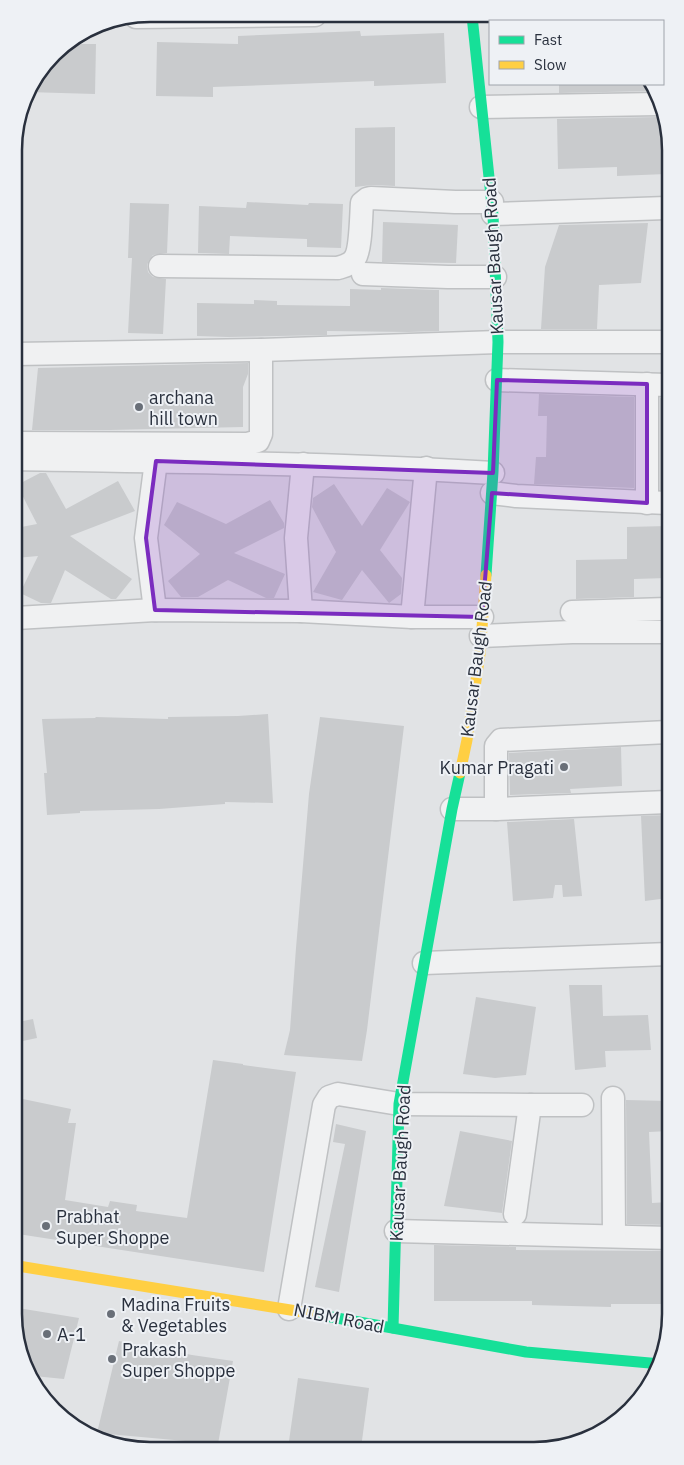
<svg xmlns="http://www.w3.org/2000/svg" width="684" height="1465" font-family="'IBM Plex Sans',sans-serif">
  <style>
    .building { fill: #c9cbcd }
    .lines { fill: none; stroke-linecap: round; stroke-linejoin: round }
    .street-casing { stroke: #bfc1c3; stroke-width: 25 }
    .street { stroke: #f0f1f2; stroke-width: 22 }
    .fast { stroke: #16e098; stroke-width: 11 }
    .slow { stroke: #ffcf43; stroke-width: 11 }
    .marked { fill: #7b2cbf; fill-opacity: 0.2; stroke: #7b2cbf; stroke-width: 4; stroke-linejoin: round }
    .poi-dot { fill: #696f78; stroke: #eef1f5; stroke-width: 2 }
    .labels { text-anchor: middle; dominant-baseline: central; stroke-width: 4; stroke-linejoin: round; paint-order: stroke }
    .street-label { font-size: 18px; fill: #29303d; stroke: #eef1f5 }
    .poi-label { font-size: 18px; fill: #29303d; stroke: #eef1f5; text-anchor: start }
    .rim { fill: none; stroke: #29303d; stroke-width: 2.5 }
  </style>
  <rect width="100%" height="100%" fill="#e1e3e5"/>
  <!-- building -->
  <g class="building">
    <polygon points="360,31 361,36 444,33 446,83 374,86 374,81 213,87 213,97 156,96 157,42 238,44 238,36"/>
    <polygon points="67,44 96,44 95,94 27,92 60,48"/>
    <polygon points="559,84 646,84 651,91 559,93"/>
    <polygon points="666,115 666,174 617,176 617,167 558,169 557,119 659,117"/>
    <polygon points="395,127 395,186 372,185 355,187 355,128"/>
    <polygon points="247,202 308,205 309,203 343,204 341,248 307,247 307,239 230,236 229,254 198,253 199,206 246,208"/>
    <polygon points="130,203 169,204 167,253 153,255 149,260 147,265 148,272 153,277 166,279 163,334 128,333 132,258 128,258"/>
    <polygon points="383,222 458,225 456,263 382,262"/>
    <polygon points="648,223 641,283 599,285 597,329 541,329 545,267 559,225"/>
    <polygon points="381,288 439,290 439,331 408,332 327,331 327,335 228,337 197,336 197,303 254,304 254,300 277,301 277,305 350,306 350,289 381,290"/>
    <polygon points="248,363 248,374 243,387 243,427 110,430 32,430 38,368"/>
    <polygon points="539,394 634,397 634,488 534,484 536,457 546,457 547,416 538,416"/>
    <rect x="660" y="398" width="7" height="92"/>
    <polygon points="40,473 46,473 66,509 118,481 135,511 70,536 132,579 116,599 111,599 65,570 51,603 41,603 20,593 38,556 16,558 16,528 37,524 17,485"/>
    <polygon points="334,484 362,526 387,488 410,502 380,550 402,578 401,594 389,603 362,570 342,600 313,592 336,552 312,507 313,498"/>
    <polygon points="270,500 284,523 284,528 234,553 285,574 274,598 266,598 228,580 198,597 181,597 168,581 200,554 164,525 177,502 226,524"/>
    <polygon points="667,526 667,578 634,579 634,597 576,599 576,560 627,559 627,527"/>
    <polygon points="268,714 273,803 225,802 225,804 159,809 80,811 80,813 47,815 44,773 47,773 42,719 96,718 95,717 168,719 168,717 238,716"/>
    <polygon points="320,717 404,726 367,1030 362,1061 284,1055 290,1030 296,948 309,794"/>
    <polygon points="621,747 622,786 570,789 571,793 510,795 509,753"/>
    <polygon points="668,815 668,898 645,901 641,816"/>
    <polygon points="574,819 582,896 563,897 562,885 555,885 553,898 513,901 507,822"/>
    <polygon points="569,985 602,985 603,1016 648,1015 651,1050 605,1051 606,1067 575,1070"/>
    <polygon points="476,997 536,1007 526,1075 495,1078 463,1074"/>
    <polygon points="33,1019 37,1038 18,1042 18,1022"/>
    <polygon points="213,1060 243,1064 243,1065 296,1072 264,1272 18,1234 18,1098 71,1109 68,1123 76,1123 65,1200 108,1207 110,1201 137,1205 136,1211 187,1218"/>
    <polygon points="626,1100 669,1101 669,1131 649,1132 652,1203 669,1202 670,1225 627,1224"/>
    <polygon points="336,1124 366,1131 339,1292 315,1287 345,1144 333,1142"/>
    <polygon points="460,1131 512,1141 502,1213 444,1206"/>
    <polygon points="434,1245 516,1247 516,1250 670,1251 670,1304 611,1304 611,1307 532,1305 532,1301 434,1301"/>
    <polygon points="18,1308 79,1318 64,1379 34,1376 18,1350"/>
    <polygon points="119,1341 192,1355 233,1361 218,1444 97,1433"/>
    <polygon points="298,1378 369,1388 361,1448 288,1448"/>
  </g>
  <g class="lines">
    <!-- street casing -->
    <g class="street-casing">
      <g id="street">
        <polyline points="136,17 315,15"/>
        <polyline points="481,107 659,104"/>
        <polyline points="493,214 666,208"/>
        <path d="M160,266L338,268C344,266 351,265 355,258C361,249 361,215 362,203L367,199L371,198L455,202H492"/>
        <polyline points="363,274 448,277 495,277"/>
        <polyline points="16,354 261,350 498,342 666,342"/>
        <polyline points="497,380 667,385"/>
        <polyline points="16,443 247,444 258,441 261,434 261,350"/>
        <path d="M16,459C175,462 334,463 493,473"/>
        <polyline points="492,493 516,496 667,503"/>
        <polyline points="647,503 647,384"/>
        <polyline points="155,610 146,538 156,461"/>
        <polyline points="301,611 296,538 303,464"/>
        <polyline points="572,612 667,609"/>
        <polyline points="412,617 426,468"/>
        <polyline points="16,618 155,610 301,611 412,617 482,617"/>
        <polyline points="481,636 572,632 667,632"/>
        <polyline points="452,809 496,809 496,746 501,740 668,732"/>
        <polyline points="496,809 668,802"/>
        <polyline points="424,963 669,954"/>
        <polyline points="613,1098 614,1236"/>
        <polyline points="515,1214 530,1105"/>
        <polyline points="396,1231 670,1238"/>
        <polyline points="289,1309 324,1105 329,1097 338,1094 399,1104 530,1105 582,1105"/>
      </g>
    </g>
    <!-- street -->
    <use href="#street" class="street"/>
    <!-- fast -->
    <g class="fast">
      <polyline points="472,16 493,215 498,342 493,472 486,575"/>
      <polyline points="309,1313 526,1352 661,1364"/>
      <polyline points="393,1328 399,1104 452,809 460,773"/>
    </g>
    <!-- slow -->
    <g class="slow">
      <polyline points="460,773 467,740 480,654 486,575"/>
      <polyline points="18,1266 309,1313"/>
    </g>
  </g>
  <!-- marked area -->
  <path class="marked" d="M497,380L647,384V503L492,493L482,617L155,610L146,538L156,461L493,473Z"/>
  <!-- markers -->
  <g class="poi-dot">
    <circle cx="139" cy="407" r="5"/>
    <circle cx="564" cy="767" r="5"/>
    <circle cx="46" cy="1226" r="5"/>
    <circle cx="111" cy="1314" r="5"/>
    <circle cx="47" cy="1334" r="5"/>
    <circle cx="112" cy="1359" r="5"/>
  </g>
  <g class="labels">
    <!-- street labels -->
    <g class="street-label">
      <text transform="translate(493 256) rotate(-93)">Kausar Baugh Road</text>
      <text transform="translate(476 659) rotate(-83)">Kausar Baugh Road</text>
      <text transform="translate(400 1163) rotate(-87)">Kausar Baugh Road</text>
      <text transform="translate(339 1318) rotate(11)">NIBM Road</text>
    </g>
    <!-- poi labels -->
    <g class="poi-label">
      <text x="149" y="397">archana<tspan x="149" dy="21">hill town</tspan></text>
      <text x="554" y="767" text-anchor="end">Kumar Pragati</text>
      <text x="56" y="1216">Prabhat<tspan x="56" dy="21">Super Shoppe</tspan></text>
      <text x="121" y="1304">Madina Fruits<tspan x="121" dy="21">&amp; Vegetables</tspan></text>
      <text x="57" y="1334">A-1</text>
      <text x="122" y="1349">Prakash<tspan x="122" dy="21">Super Shoppe</tspan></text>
    </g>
  </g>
  <!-- crop -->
  <path d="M0 0H684V1465H0ZM150 22H534A128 128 0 0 1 662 150V1314A128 128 0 0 1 534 1442H150A128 128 0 0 1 22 1314V150A128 128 0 0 1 150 22Z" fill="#eef1f5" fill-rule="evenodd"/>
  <path class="rim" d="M150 22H534A128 128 0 0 1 662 150V1314A128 128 0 0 1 534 1442H150A128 128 0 0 1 22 1314V150A128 128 0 0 1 150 22Z"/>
  <!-- legend -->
  <rect x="489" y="20" width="175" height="65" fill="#eef1f5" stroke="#9fa4ab"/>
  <rect x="499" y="36" width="25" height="8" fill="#16e098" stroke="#9fa4ab"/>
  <text x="534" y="45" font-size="15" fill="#29303d">Fast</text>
  <rect x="499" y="61" width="25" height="8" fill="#ffcf43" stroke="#9fa4ab"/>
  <text x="534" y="70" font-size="15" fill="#29303d">Slow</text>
</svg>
